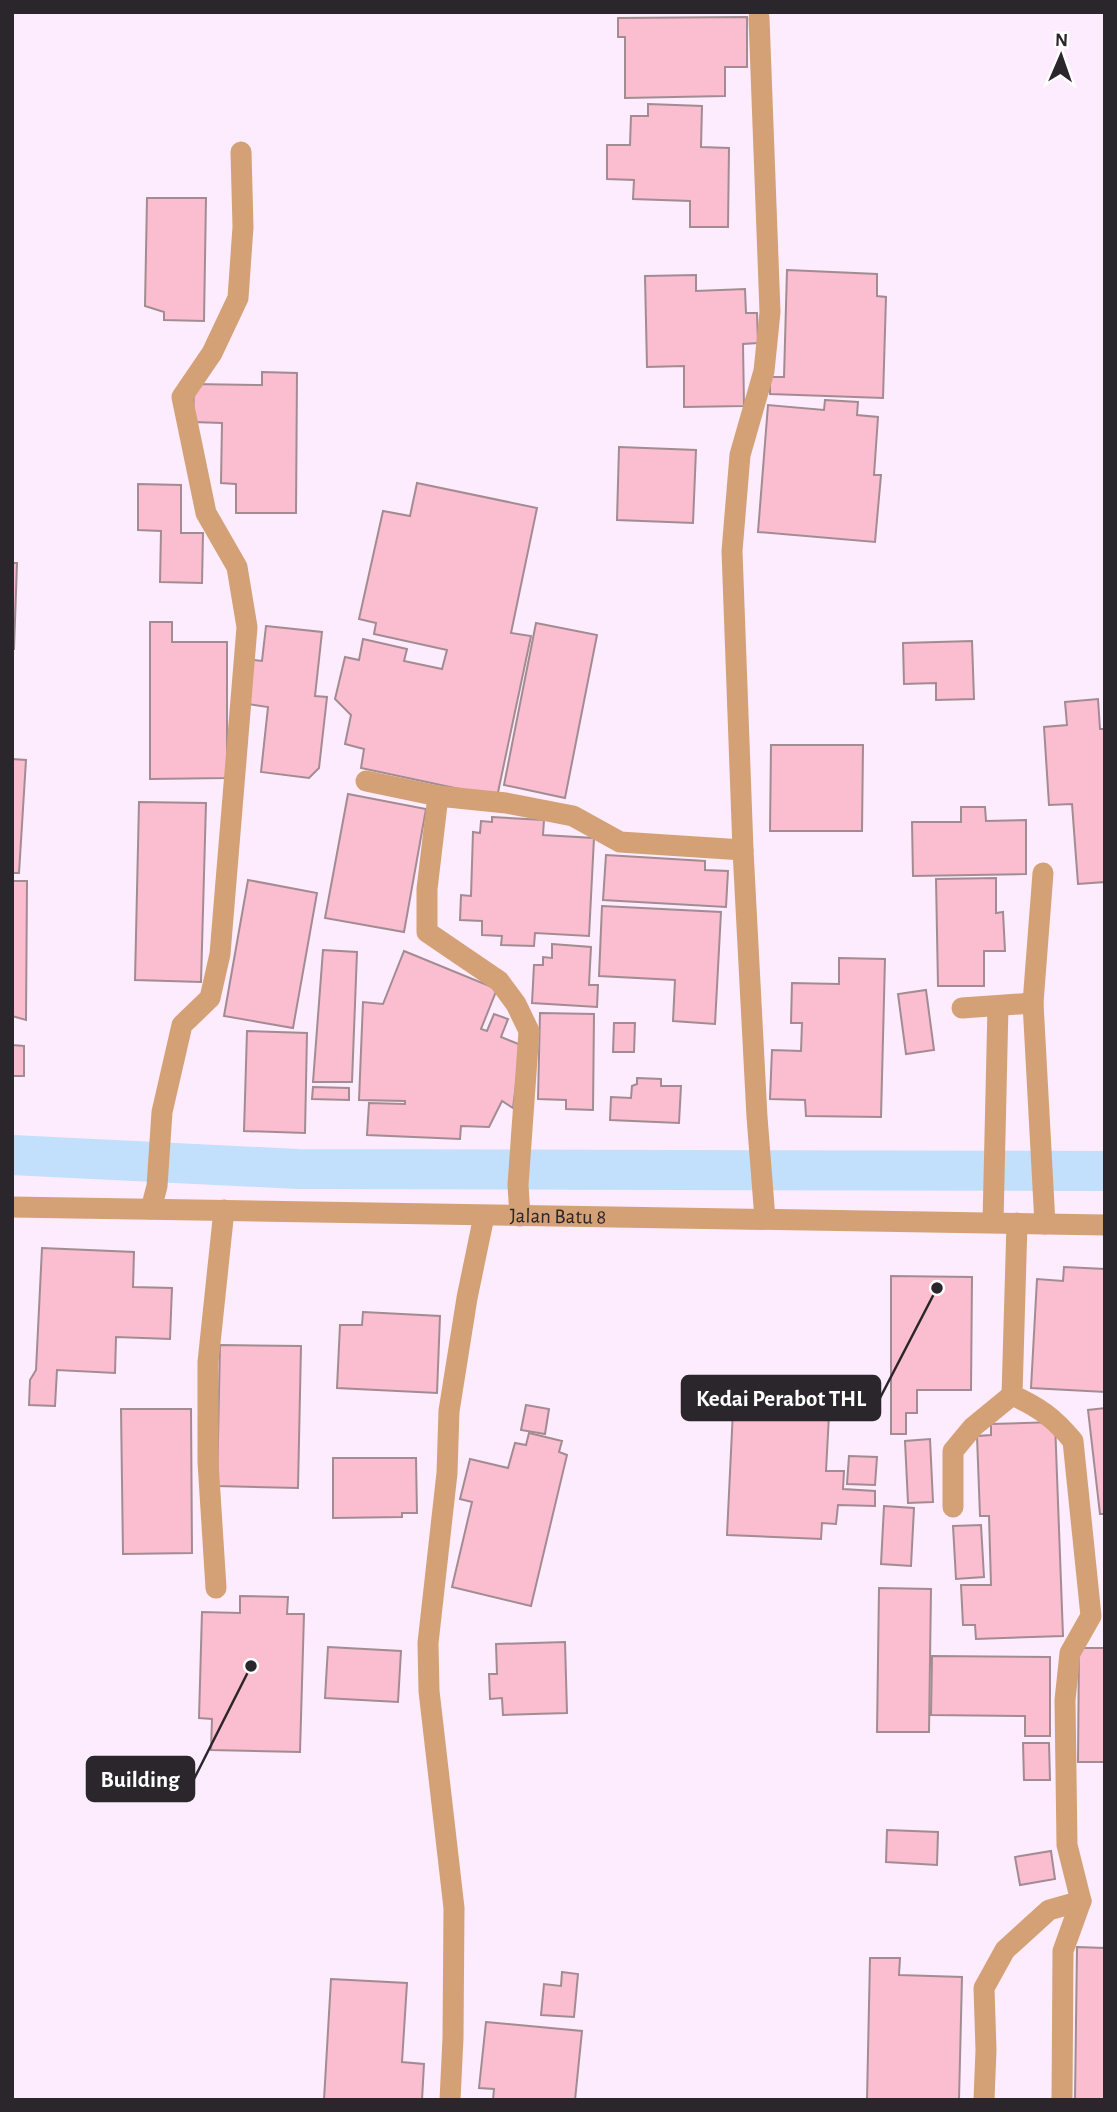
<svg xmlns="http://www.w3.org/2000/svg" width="1117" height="2112" font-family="'Alegreya Sans',sans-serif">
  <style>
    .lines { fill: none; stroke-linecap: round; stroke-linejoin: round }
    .canal { stroke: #c2dffb; stroke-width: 40 }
    .building { fill: #fbbdd0; stroke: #a28c92; stroke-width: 2 }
    .minor { stroke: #d4a177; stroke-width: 21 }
    .labels { text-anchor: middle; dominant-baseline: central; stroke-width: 5; stroke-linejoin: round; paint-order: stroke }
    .street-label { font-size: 21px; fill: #2b262c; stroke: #fff }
    .leader { fill: none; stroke: #2b262c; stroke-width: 2.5 }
    .callout-dot { fill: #2b262c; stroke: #fff; stroke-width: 2.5 }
    .callout { fill: #2b262c; stroke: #2b262c; stroke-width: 2.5 }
    .callout-label { font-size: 23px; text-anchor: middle; font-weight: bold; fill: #fff }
  </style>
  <rect width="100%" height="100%" fill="#fcecfd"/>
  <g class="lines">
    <!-- canal -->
    <polyline class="canal" points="12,1155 298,1169 1105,1171"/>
  </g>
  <!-- building -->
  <g class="building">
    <polygon points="747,17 747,67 725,67 725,96 625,98 625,37 618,37 618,18"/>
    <polygon points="648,104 702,106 701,147 729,148 728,227 690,227 690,201 633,199 634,180 607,179 607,145 630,145 631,116 648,116"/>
    <polygon points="147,198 206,198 204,321 164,320 164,312 145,306"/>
    <polygon points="787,270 877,274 877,296 886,297 883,398 770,394 770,377 784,377"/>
    <polygon points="696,275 696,291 745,289 746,313 757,313 758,343 743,344 744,406 684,407 684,366 647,367 645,276"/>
    <polygon points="262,372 297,373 296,513 236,513 236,484 221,483 222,423 193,422 194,384 262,385"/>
    <polygon points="825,400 858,402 857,415 878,417 874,475 881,475 875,542 758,532 768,405 824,410"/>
    <polygon points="619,447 696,450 693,523 617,520"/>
    <polygon points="417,483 537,508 511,633 531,636 497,797 361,768 364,749 345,744 351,715 335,699 345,657 359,660 363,639 407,649 404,661 442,669 447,650 374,634 376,623 359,619 383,511 410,516"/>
    <polygon points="138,484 181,485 181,533 203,533 202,583 160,582 161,531 138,530"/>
    <polygon points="12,563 17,563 14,649 12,649"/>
    <polygon points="150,622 172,622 172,642 227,642 227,778 150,779"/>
    <polygon points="536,623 597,635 565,798 504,785"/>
    <polygon points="266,626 322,632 315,696 327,697 319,768 309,778 261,772 268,707 248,704 253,660 262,661"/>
    <polygon points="972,641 974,699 936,700 936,683 904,684 903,643"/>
    <polygon points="1098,699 1100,729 1105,729 1105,882 1078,884 1072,804 1049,805 1044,727 1067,725 1065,702"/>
    <polygon points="771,745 863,745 862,831 770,831"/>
    <polygon points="12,759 26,760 19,873 12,873"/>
    <polygon points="348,794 426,809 404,932 325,918"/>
    <polygon points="139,802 206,803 201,982 135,980"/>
    <polygon points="961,807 985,807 986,821 1026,820 1026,874 913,876 912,822 961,822"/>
    <polygon points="492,817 544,820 543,835 594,838 589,936 535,933 534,946 501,945 502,936 482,935 482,921 460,920 461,895 471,896 473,832 480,833 481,821 492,822"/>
    <polygon points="606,855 705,861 705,870 728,871 726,907 603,900"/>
    <polygon points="996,878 996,913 1003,912 1005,951 984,951 984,986 938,986 936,879"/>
    <polygon points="248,880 317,893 293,1028 224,1016"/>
    <polygon points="12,881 27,881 26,1020 12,1016"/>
    <polygon points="602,906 721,912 715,1024 673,1021 675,980 599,976"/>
    <polygon points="552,944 591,947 589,985 598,985 597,1007 532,1003 534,965 543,965 543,957 552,958"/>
    <polygon points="323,950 357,952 352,1082 313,1082"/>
    <polygon points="404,951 497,989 481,1029 487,1031 494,1014 508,1019 501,1037 521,1045 513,1108 502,1101 489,1127 461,1126 460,1139 367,1135 369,1103 405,1104 405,1101 359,1100 363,1002 383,1004"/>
    <polygon points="839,958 885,959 881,1117 806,1116 805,1100 770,1099 772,1050 801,1051 802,1023 791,1023 792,983 839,984"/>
    <polygon points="926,990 934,1050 906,1054 898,994"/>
    <polygon points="540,1013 594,1014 593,1110 566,1109 566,1100 538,1099"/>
    <polygon points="614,1023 635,1023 634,1052 613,1052"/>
    <polygon points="247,1031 307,1033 305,1133 244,1131"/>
    <polygon points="12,1045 24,1046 24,1076 12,1076"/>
    <polygon points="637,1078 661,1079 661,1086 681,1086 679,1123 610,1120 611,1097 631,1098 632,1086 637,1084"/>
    <polygon points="313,1087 349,1088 349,1100 312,1099"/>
    <polygon points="42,1248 134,1252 133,1287 172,1288 170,1339 116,1337 115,1373 57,1370 55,1406 29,1405 30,1380 36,1370"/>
    <polygon points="1064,1267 1105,1269 1105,1392 1031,1388 1037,1279 1063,1281"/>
    <polygon points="891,1276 972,1277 971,1390 917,1390 917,1413 906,1413 906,1434 891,1434"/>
    <polygon points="363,1312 440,1316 437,1393 337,1388 340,1325 362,1325"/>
    <polygon points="220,1345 301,1346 298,1488 217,1486"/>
    <polygon points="526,1405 549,1409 545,1434 521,1430"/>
    <polygon points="1105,1408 1105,1514 1100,1514 1088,1410"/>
    <polygon points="121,1409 191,1409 192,1553 123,1554"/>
    <polygon points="733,1410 829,1415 826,1471 844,1471 843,1489 875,1491 875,1506 838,1505 836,1524 822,1523 821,1539 727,1535"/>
    <polygon points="1055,1422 1063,1636 976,1639 975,1625 963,1625 961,1585 991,1585 989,1516 980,1516 977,1436 991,1435 991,1424"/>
    <polygon points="529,1433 562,1441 559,1452 567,1455 531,1606 452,1587 472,1502 460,1499 470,1459 508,1468 515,1443 526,1445"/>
    <polygon points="930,1439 933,1502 908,1503 905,1441"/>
    <polygon points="849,1456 877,1457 875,1485 847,1484"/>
    <polygon points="333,1458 416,1458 417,1513 402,1513 402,1517 333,1518"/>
    <polygon points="884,1506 914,1508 911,1566 881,1564"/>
    <polygon points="981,1525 984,1577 956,1579 953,1526"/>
    <polygon points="879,1588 931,1589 929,1732 877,1732"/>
    <polygon points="240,1596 288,1597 287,1614 304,1614 300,1752 211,1750 212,1719 199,1718 202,1612 240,1613"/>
    <polygon points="565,1642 567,1713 503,1715 502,1698 490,1699 489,1674 497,1674 496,1644"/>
    <polygon points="328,1647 401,1651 398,1702 325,1698"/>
    <polygon points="1079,1648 1105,1648 1105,1762 1078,1762"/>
    <polygon points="932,1656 1050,1657 1050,1736 1025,1736 1025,1716 931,1715"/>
    <polygon points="1023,1743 1049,1743 1050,1780 1024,1780"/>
    <polygon points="887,1830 938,1832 937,1865 886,1862"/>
    <polygon points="1051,1851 1055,1879 1020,1885 1015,1857"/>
    <polygon points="1077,1947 1105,1948 1105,2100 1075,2100"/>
    <polygon points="870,1958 900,1958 899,1975 962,1977 959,2100 867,2100"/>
    <polygon points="562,1972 578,1974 574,2017 541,2015 544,1984 561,1986"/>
    <polygon points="331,1979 407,1983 402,2062 424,2064 422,2100 324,2100"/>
    <polygon points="486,2022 582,2031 575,2100 493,2100 494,2089 479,2088"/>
  </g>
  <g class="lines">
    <!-- minor -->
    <g class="minor">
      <polyline points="759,18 770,312 764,371 740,455 732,551 743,850 757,1117 765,1219"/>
      <polyline points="366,781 438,796 506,803 573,816 620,842 743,850"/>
      <polyline points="438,796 427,889 427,932 499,981 516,1004 529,1031 518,1185 520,1216"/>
      <polyline points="1043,873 1033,1003 1045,1224"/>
      <polyline points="962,1008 1033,1003"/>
      <path id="s1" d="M12,1207L1105,1225"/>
      <polyline points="151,1209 157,1186 162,1112 182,1025 210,998 220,954 247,627 237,567 206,513 182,397 212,353 238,298 243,227 241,152"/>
      <polyline points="993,1222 998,1006"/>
      <path d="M1017,1223L1012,1395C1039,1407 1054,1418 1073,1441L1091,1616L1070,1653L1065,1700L1067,1845L1081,1901L1063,1951L1062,2100"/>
      <polyline points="953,1507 953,1451 973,1427 1012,1395"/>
      <polyline points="216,1588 208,1462 208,1362 224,1210"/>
      <polyline points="450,2100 453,2038 454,1908 429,1691 428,1643 447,1473 449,1411 467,1298 484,1216"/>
      <polyline points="984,2100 986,2050 984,1988 1005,1950 1049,1910 1081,1901"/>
    </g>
  </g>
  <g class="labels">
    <!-- street labels -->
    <g class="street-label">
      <text stroke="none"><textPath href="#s1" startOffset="546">Jalan Batu 8</textPath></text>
    </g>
  </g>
  <!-- callouts -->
  <path class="leader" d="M937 1288L880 1398M251 1666L194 1779"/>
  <g class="callout-dot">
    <circle cx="937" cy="1288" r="7"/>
    <circle cx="251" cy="1666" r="7"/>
  </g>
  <g class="callout">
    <rect x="682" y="1376" width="198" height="44" rx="7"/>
    <rect x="87" y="1757" width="107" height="44" rx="7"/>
  </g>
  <g class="callout-label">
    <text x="781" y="1406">Kedai Perabot THL</text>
    <text x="140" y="1787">Building</text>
  </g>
  <!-- border -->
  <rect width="1117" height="2112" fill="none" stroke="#2b262c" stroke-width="28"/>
  <!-- north arrow -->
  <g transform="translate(1061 56) rotate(2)" stroke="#ffffff" stroke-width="5" paint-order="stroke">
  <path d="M0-5L12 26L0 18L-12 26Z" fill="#2b262c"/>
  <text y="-10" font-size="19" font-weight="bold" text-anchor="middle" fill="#2b262c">N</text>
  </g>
</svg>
